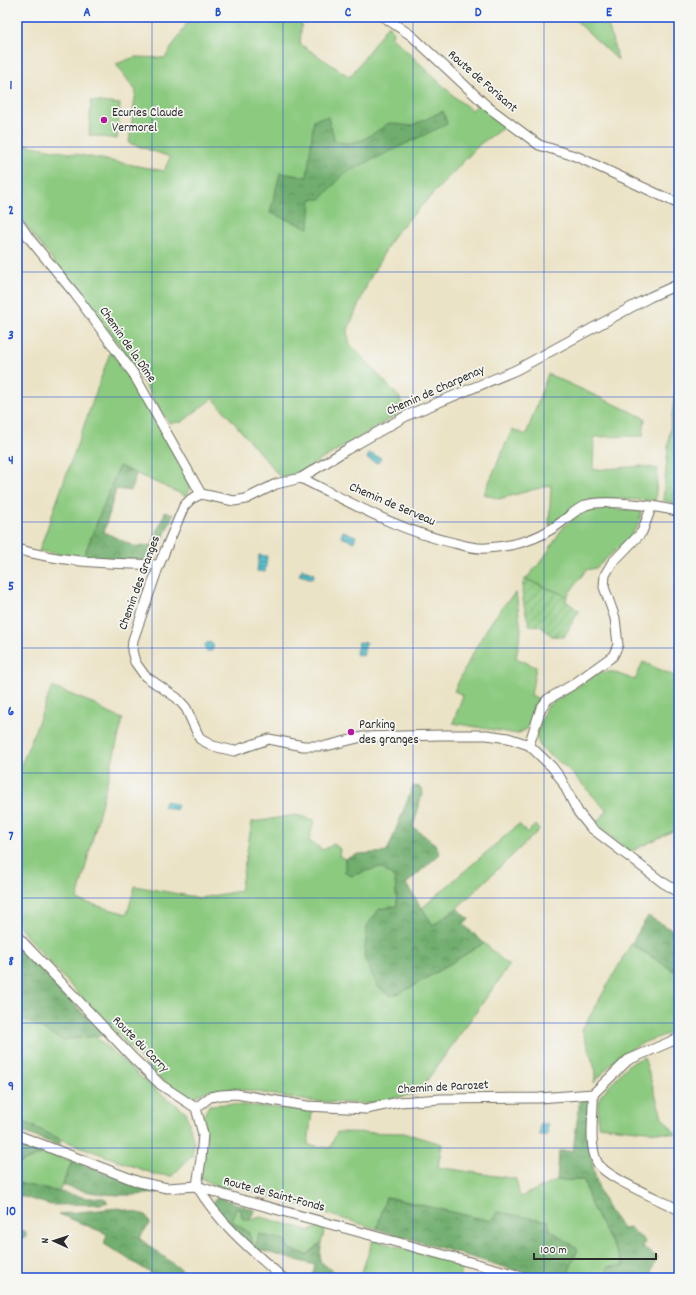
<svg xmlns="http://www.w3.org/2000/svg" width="696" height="1295" font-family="Dekko,sans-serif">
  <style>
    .green { fill: #8cca80; stroke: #5c7a56 }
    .forest { fill: url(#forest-crowns); stroke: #4e6c4c }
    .garden { fill: url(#garden-furrows); stroke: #5c7a56 }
    .water { fill: url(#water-rules); stroke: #3e747b }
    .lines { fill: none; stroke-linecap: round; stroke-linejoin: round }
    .street-casing { stroke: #6e6b61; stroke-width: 11 }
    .street { stroke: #fff; stroke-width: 9 }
    .grid { fill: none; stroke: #1d4ed8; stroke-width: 1; stroke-opacity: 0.55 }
    .poi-dot { fill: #b5179e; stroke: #f6f6f2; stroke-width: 1.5 }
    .labels { text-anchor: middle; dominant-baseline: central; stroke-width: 3.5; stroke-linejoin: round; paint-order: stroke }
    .street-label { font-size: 13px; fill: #2b2b2b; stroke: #f6f6f2 }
    .poi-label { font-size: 13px; fill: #2b2b2b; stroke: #f6f6f2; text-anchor: start }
    .neatline { fill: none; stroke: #1d4ed8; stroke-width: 1.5 }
    .grid-label { font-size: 13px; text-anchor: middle; font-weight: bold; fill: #1d4ed8 }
  </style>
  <defs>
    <pattern id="forest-crowns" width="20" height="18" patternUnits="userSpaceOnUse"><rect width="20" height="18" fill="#71ae6e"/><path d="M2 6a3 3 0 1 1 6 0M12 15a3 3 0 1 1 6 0" fill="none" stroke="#5d8e5b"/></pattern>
    <pattern id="garden-furrows" width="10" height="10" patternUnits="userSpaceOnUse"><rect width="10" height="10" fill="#8cca80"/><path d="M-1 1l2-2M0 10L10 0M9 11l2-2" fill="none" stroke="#73a469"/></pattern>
    <pattern id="water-rules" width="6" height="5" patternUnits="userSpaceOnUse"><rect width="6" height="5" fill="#50bdcb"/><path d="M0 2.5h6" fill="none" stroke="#439aa5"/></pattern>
  </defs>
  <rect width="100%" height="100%" fill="#f6f6f2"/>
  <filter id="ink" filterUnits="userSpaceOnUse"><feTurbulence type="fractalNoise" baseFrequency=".025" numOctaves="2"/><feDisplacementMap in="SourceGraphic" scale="8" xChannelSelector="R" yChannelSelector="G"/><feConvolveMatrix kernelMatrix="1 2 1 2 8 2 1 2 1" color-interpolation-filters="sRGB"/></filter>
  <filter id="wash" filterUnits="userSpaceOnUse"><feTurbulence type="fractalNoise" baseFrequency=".012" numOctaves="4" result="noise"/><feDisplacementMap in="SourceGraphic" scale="16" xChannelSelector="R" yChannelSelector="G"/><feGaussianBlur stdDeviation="0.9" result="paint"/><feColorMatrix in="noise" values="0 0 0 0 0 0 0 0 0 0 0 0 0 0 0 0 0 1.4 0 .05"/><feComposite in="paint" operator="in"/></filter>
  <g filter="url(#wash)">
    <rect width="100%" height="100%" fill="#ebe3c6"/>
    <!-- green -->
    <g class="green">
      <polygon points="191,17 302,17 300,44 350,77 388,25 393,30 392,37 458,100 472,110 481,101 510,123 480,144 394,235 369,280 347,332 350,344 399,397 405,410 297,474 280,477 213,398 182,422 169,423 116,340 27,228 20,211 19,198 22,144 164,171 170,157 129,143 136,91 116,64 135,57 165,58"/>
      <polygon points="572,17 606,17 618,60"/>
      <polygon points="91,101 120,104 117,139 89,135"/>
      <polygon points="111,350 158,425 190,481 189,490 186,496 119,466 83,558 39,551"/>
      <polygon points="548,374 645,418 643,436 594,437 593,470 642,466 658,469 655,501 621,499 589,500 549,525 551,485 499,499 484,494 512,429 526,435"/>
      <polygon points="679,378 679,487 677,504 663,500 669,437 676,387"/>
      <path d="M599,507L641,511L639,524L628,539L596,568L586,570L567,596L526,579C531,572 537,567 542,560C563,532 560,517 599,507Z"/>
      <path d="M516,592L521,630L516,658L536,667L531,695L541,700L527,729L517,734L453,723L463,695L454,691C472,655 487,621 516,592Z"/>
      <polygon points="643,662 679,678 679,828 630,852 595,824 607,811 568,769 541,748 536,737 546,707 600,672 613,672 635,680"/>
      <polygon points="52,687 97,705 104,711 123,719 77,900 127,914 135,886 200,898 240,891 252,822 296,815 314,820 309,841 323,850 334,844 340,849 339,856 345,859 345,872 380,867 395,878 397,906 379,909 391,996 410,988 484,943 509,966 418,1093 367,1104 309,1101 240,1089 209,1090 194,1097 183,1096 158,1077 83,999 26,936 17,922 17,772 24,758"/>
      <polygon points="519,824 527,833 535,825 539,830 457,908 433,925 422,908"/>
      <polygon points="631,944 679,974 679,1030 645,1042 618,1056 594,1083 596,1072 582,1030"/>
      <polygon points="17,1015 62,1040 95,1036 158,1092 186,1112 194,1143 192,1156 172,1176 154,1174 60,1139 17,1119"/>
      <polygon points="644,1057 662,1117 676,1134 598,1126 598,1102 601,1095 628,1065"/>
      <polygon points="230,1104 312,1111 308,1145 330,1148 337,1132 404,1133 442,1144 438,1167 516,1179 520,1197 557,1180 584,1180 591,1205 624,1266 608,1267 606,1274 612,1278 570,1278 568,1273 578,1249 550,1230 548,1221 497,1212 491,1221 386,1197 377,1229 232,1185 227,1190 204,1180 201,1175 207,1144 203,1117 209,1105"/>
      <polygon points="46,1152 72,1161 59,1192 17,1183 17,1164"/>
      <polygon points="236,1209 240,1209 243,1219 249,1220 261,1217 311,1231 317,1227 325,1229 321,1243 307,1255 288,1248 259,1235 255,1249 248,1232 234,1223 232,1217"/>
      <polygon points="373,1240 457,1263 463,1267 460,1278 376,1278 361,1274"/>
    </g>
    <!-- forest -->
    <g class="forest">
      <path d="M443,111L447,124L345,173L321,199H311L309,228L270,213L280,173L307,177L314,119L328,117L335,141C357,148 372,134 389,123L411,126Z"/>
      <polygon points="119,466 136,474 131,491 116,489 104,532 136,547 152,545 165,512 173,514 154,561 83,558"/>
      <polygon points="413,786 421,787 423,791 413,827 435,844 440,854 406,884 433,925 457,908 469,919 464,925 484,943 410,988 391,996 378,987 364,958 367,926 379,909 397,906 395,878 380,867 351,876 345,872 345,859 359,854 387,852"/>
      <polygon points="648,916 679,934 679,974 631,944"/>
      <polygon points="17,944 104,1035 62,1040 17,1015"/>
      <path d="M580,1099H588C589,1135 589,1171 605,1203C609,1212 617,1220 623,1229L630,1228L645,1241L643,1247L657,1257L649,1278H612L606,1274L608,1267L624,1266L591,1205L584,1180H557L559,1151H573Z"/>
      <polygon points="17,1119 60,1139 60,1146 17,1130"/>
      <polygon points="17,1140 46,1152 17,1164"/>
      <path d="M72,1161L159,1192C132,1198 89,1195 63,1185Z"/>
      <polygon points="17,1183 88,1198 103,1198 108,1202 101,1204 51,1205 17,1195"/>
      <polygon points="217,1197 255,1210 249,1220 243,1219 240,1209 236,1209 232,1217 234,1223 248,1232 255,1249 259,1234 288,1241 288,1248 307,1255 321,1243 320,1261 336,1274 335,1278 312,1278 315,1265 255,1249 213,1208 213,1202"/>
      <polygon points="386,1197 491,1221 497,1212 548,1221 550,1230 578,1249 568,1273 570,1278 541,1278 377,1229"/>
      <polygon points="119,1208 146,1215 150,1224 139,1238 192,1278 159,1278 104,1244 107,1234 59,1214"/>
      <polygon points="17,1228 26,1232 26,1237 17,1240"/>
    </g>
    <!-- garden -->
    <path class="garden" d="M525,579L567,596L566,601L579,611L564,637L552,636L540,626L529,625C526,611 518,592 525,579Z"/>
    <!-- water -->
    <g class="water">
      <polygon points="369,453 381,458 378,463 367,459"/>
      <polygon points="343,531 356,536 354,542 341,537"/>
      <polygon points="259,555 267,556 265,572 257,571"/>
      <polygon points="302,569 314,574 313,579 299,575"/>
      <polygon points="359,642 366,643 363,656 357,655 356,653"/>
      <circle cx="209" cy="647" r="4.5"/>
      <polygon points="165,801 178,805 176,810 163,807"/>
      <polygon points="547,1123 548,1135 540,1136 540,1124"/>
    </g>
  </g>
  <g filter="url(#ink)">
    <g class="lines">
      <!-- street casing -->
      <g class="street-casing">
        <g id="street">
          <polyline points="384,17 412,36 488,107 539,145 578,157 679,204"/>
          <polyline points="17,132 17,141"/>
          <polyline points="17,220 29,238 75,294 133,373 201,494"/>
          <path d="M301,478C351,503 400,531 454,543C465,546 476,549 487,548C507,547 532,541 548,531C562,524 572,511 586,505C602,499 662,506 679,512"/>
          <polyline points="201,494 191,499 184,506 159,565 133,640 132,651 135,662 145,676 177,698 186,708 200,739 213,746 234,751 269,739 303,746 326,746 362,737 441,735 487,735 508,738 529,745 552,767 561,779 578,812 590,827 662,882 679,892"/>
          <polyline points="201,494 234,501 246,499 276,484 301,478 346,450 408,415 516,370 650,297 679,284"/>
          <path d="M17,549C63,563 111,563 159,565"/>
          <polyline points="529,745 541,708 548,699 574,684 613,656 618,645 615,618 604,587 605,575 612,563 642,532 651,508"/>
          <path d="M17,936L133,1058L161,1085L196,1108L203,1134L201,1159L197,1186C218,1222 251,1250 283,1278"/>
          <path d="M593,1094C594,1115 588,1142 597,1162C605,1178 662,1200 679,1210"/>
          <polyline points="196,1108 210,1097 221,1095 236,1094 307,1106 366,1109 399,1102 441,1099 539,1098 593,1094 628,1060 679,1038"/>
          <polyline points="17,1135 139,1182 167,1188 197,1186 224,1195 528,1278"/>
        </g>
      </g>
      <!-- street -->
      <use href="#street" class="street"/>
    </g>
  </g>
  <!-- grid -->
  <path class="grid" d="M152,17V1278M283,17V1278M413,17V1278M544,17V1278M17,147H679M17,272H679M17,397H679M17,522H679M17,648H679M17,773H679M17,898H679M17,1023H679M17,1148H679"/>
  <!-- markers -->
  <g class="poi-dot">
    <circle cx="104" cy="120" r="4"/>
    <circle cx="351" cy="732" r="4"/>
  </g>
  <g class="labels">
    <!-- street labels -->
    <g class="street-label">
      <text transform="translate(482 82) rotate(41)">Route de Forisant</text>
      <text transform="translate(127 345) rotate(55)">Chemin de la Dîme</text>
      <text transform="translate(436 391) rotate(-24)">Chemin de Charpenay</text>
      <text transform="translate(392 505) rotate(23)">Chemin de Serveau</text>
      <text transform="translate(140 583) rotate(-70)">Chemin des Granges</text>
      <text transform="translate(140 1045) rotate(45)">Route du Carry</text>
      <text transform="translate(443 1088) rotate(-3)">Chemin de Parozet</text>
      <text transform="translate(274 1195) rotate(15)">Route de Saint-Fonds</text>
    </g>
    <!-- poi labels -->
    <g class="poi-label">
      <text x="112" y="113">Ecuries Claude<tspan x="112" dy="15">Vermorel</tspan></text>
      <text x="359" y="725">Parking<tspan x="359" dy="15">des granges</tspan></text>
    </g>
  </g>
  <!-- margin -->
  <rect width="696" height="1295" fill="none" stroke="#f6f6f2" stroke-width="44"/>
  <!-- north arrow -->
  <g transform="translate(54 1241) rotate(273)" stroke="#f6f6f2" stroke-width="3" paint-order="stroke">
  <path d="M0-3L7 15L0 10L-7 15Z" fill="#2b2b2b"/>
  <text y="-6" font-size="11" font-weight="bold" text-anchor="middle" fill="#2b2b2b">N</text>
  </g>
  <!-- scale -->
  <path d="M534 1253v6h122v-6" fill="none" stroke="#2b2b2b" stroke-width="2"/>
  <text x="540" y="1253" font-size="12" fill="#2b2b2b" stroke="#f6f6f2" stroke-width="3" paint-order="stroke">100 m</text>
  <rect x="22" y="22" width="652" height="1251" class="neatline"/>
  <g class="grid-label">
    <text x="87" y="16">A</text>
    <text x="218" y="16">B</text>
    <text x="348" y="16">C</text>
    <text x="478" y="16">D</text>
    <text x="609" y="16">E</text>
    <text x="11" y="89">1</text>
    <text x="11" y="214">2</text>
    <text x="11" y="339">3</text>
    <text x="11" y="464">4</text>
    <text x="11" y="590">5</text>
    <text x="11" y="715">6</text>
    <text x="11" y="840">7</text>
    <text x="11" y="965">8</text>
    <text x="11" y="1090">9</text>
    <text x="11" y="1215">10</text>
  </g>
</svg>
